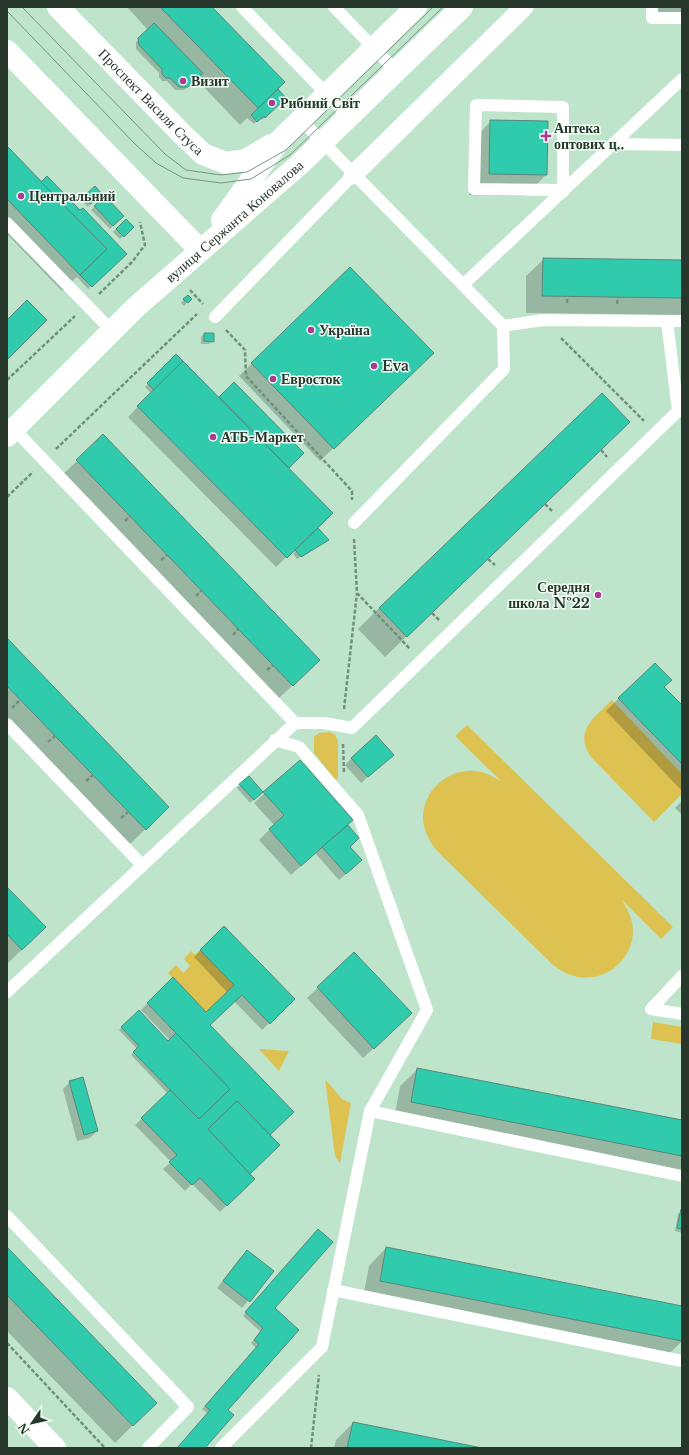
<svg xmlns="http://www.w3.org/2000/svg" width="689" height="1455" font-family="'Libre Baskerville',serif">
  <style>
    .green { fill: #ddc251 }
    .shadow { fill: #0003 }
    .building { fill: #30cbac; stroke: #58877b }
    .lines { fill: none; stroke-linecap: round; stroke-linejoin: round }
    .path { stroke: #738f7d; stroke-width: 2.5; stroke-dasharray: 4 2; stroke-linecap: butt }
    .service { stroke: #fff; stroke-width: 12 }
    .pedestrian { stroke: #fff; stroke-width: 19 }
    .tertiary { stroke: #fff; stroke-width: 22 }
    .tram { stroke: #779481; stroke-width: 1 }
    .poi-dot { fill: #ab3a96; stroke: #f3fef6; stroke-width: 1.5 }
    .labels { text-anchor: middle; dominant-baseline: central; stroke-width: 3; stroke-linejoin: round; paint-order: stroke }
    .poi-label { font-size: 14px; font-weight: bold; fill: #27372c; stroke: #f3fef6; text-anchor: start }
    .street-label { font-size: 14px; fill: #27372c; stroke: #f3fef6 }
  </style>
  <rect width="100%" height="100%" fill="#bee5cb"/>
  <!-- green -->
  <g class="green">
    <path d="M612,700L682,774V794L654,822L591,757C573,731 595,717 612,700Z"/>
    <path d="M467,725L673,927L661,939L622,900C627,909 633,919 633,931C633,961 603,984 574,976C566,974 559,969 553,965L438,852C430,842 424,832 423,819C422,788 453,765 482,772C489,774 495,778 501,781L455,736Z"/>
    <polygon points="330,732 335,735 338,741 338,779 335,779 314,753 314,737 319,733"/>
    <polygon points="200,950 234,985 206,1012 168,973 176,965 183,973 190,966 184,959 191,951 195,955"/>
    <polygon points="653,1022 682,1027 682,1044 651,1039"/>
    <polygon points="259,1049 289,1051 279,1071"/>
    <polygon points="325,1079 342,1099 351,1103 340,1163 335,1156"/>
  </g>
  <!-- shadow -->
  <g class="shadow">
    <polygon points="127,7 211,7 276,90 284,98 262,120 260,118 254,124 247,118 240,125 196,79 184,90 175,90 167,81 162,81 159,77 159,73 136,49 136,42 148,30"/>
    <polygon points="649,7 682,7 682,23 648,22"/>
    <polygon points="491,121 546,175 525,196 469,195 470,143"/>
    <polygon points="7,147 41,183 80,212 125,254 88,289 77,277 62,291 7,234"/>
    <polygon points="95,187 101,194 88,207 81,200"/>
    <polygon points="105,197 123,216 110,229 91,210"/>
    <polygon points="126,220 133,227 120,239 113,232"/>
    <polygon points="544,259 682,261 682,315 526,313 526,276"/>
    <polygon points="350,268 419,366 320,461 239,376"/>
    <polygon points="187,296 190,299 184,306 181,303"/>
    <polygon points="204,334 213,341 209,344 201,344 201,337"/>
    <polygon points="176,356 219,399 234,384 303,453 288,468 332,513 276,567 128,417 151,393 145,387"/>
    <polygon points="607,443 385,657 358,629 379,608"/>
    <polygon points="77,461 301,677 275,702 59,478"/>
    <polygon points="318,529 328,540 297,559 293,554"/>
    <polygon points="7,639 168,807 128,846 7,721"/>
    <polygon points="663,687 682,707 682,791 606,711 619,698"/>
    <polygon points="352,758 386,761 361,783 345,765"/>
    <polygon points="300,761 346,825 358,838 349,847 354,867 339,880 315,853 291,875 259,840 274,825 254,803"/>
    <polygon points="249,777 262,792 250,803 237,788"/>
    <polygon points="682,801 682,815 675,808"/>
    <polygon points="7,888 45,927 7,964"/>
    <polygon points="224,927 294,999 262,1030 234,1001 209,1026 268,1135 249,1174 254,1179 220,1212 192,1184 185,1191 163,1169 171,1162 135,1125 168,1094 131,1055 137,1049 119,1030 139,1011 168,1042 170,1040 141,1010 172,979 206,1013 228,993 194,957"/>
    <polygon points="354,953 401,1023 363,1058 307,998"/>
    <polygon points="418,1069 682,1121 682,1176 394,1119 400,1086"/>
    <polygon points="70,1082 97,1131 90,1138 77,1141 63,1089"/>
    <polygon points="682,1211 682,1233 675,1231 678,1214"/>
    <polygon points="315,1233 273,1308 297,1330 227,1410 204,1448 178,1448 208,1414 202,1409 256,1348 251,1343 261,1332 243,1316"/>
    <polygon points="7,1248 138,1420 115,1443 7,1331"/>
    <polygon points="386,1248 682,1307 682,1341 665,1358 363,1298 369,1266"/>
    <polygon points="240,1258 273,1271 242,1308 217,1288"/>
    <polygon points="353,1423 477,1448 334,1448 336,1440"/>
  </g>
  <!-- building -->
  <g class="building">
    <polygon points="160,7 212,7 285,82 258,108"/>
    <polygon points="154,23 203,73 188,87 179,87 170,78 166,78 162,74 162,69 139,45 138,38"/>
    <polygon points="278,89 286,98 265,118 264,116 257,122 251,115"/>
    <polygon points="490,120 548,121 547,175 489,174"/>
    <polygon points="7,146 107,249 80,275 7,199"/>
    <polygon points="47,176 80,210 83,208 127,254 92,287 80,275 107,249 41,182"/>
    <polygon points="95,186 102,194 91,204 84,196"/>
    <polygon points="105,196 124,216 113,226 94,206"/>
    <polygon points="126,219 134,227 124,237 116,229"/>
    <polygon points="543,258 682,260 682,298 542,296"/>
    <polygon points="350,267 434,353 334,449 251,363"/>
    <polygon points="188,295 192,299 188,303 183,299"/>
    <polygon points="27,300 47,320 7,360 7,320"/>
    <polygon points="204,333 214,333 214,342 204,341"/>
    <polygon points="176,354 183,361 154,390 147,383"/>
    <polygon points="183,361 333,513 287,558 137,406"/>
    <polygon points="234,382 304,453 289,468 219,397"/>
    <polygon points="602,393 630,422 407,637 379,608"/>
    <polygon points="103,434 320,660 293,686 76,460"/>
    <polygon points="318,528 329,540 301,557 295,550"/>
    <polygon points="7,638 169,807 146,830 7,686"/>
    <polygon points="655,663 672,680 664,687 682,705 682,764 618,698"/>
    <polygon points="376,735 394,755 368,777 351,758"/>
    <polygon points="300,760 353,820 301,866 269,829 284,815 263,792"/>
    <polygon points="249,776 263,792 254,800 239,784"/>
    <polygon points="348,825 359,838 350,847 362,860 346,874 322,847"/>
    <polygon points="7,887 46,927 22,950 7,934"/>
    <polygon points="224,926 295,999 270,1024 242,995 210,1025 294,1112 270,1135 237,1101 208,1129 255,1179 227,1206 200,1178 192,1185 169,1162 177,1155 141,1118 170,1090 199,1119 230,1089 147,1003 173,977 206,1012 234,985 200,950"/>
    <polygon points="354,952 412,1013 374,1049 317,987"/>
    <polygon points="139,1010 168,1041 176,1033 230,1089 199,1119 133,1052 139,1046 121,1027"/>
    <polygon points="417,1068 682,1120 682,1156 411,1102"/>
    <polygon points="83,1077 98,1131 84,1135 69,1081"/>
    <polygon points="237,1101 280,1145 250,1174 208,1129"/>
    <polygon points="681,1209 682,1210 682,1229 677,1228"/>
    <polygon points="318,1229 333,1242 275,1308 299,1330 228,1410 234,1415 205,1448 177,1448 210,1410 205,1406 259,1344 254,1340 263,1328 245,1312"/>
    <polygon points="7,1247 157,1403 133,1426 7,1295"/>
    <polygon points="386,1247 682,1306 682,1341 380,1281"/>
    <polygon points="247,1250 274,1271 250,1302 223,1281"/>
    <polygon points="353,1422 482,1448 347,1448"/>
  </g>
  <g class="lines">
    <!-- path -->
    <g class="path">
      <polyline points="190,290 203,304"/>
      <polyline points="99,294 132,262 145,245 140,222"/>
      <polyline points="567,303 567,296"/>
      <polyline points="617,304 618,297"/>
      <polyline points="226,330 245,350 246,376 352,491 352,500"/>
      <polyline points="561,338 644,421"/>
      <polyline points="7,380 75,316"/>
      <polyline points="56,449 197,314"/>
      <polyline points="601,450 607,457"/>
      <polyline points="7,497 33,472"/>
      <polyline points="545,504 552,511"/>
      <polyline points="125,521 130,516"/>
      <polyline points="354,539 357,593 410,649"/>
      <polyline points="488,559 495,565"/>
      <polyline points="161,560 167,555"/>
      <polyline points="196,596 202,590"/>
      <polyline points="432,613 439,620"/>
      <polyline points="233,635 238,629"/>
      <polyline points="267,670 273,665"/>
      <polyline points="12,708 20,700"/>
      <polyline points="344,709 357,593"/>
      <polyline points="48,742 55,736"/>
      <polyline points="343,744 344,773"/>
      <polyline points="86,781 93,775"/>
      <polyline points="121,818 128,812"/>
      <polyline points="7,1343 105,1448"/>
      <polyline points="311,1448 319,1375"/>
    </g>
    <!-- service -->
    <g class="service">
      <polyline points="242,7 349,117"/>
      <polyline points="334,7 396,71"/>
      <polyline points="652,7 652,18 682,18"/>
      <polyline points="301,120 463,285 682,79"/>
      <polyline points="613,144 682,145"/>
      <polyline points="562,190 474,189 476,105 563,107 563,192"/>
      <polyline points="7,223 112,331"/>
      <polyline points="215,317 353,175"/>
      <polyline points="667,321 682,321"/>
      <polyline points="14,429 295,723"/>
      <polyline points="354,523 504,369 503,326"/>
      <polyline points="7,724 142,865"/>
      <polyline points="682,976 651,1009 682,1014"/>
      <polyline points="7,992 295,723 324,723 352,728 678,411 667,321 543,320 503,326 463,285"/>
      <polyline points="370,1111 682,1176"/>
      <polyline points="7,1216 188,1407 148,1448"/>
      <polyline points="333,1290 682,1361"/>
      <polyline points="221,1448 322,1347 370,1111 427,1010 358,815 299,747 275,740"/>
    </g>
    <!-- pedestrian -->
    <polyline class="pedestrian" points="353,175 524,7"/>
    <!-- tertiary -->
    <g class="tertiary">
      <path id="s1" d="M58,7L183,135L203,154L226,163L246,160L271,145"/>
      <polyline points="7,51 200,250"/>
      <polyline points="222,220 279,141 416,7"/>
      <path id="s2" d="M7,436L136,307L301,163L462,7"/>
      <polyline points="7,1398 55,1448"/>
    </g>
    <!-- tram -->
    <g class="tram">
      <polyline points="22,7 165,154 186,170 221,175 247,172 286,150 433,7"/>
      <polyline points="7,11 135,144 156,163 183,178 221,183 251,179 290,155 443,7"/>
    </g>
  </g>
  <!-- markers -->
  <g class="poi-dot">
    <circle cx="183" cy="81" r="4"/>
    <circle cx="272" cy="103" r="4"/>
    <path d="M544 130h4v4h4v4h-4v4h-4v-4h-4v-4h4z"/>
    <circle cx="21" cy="196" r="4"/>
    <circle cx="311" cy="330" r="4"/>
    <circle cx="374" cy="366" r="4"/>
    <circle cx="273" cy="379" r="4"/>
    <circle cx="213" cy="437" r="4"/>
    <circle cx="598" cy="595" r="4"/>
  </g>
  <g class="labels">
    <!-- poi labels -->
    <g class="poi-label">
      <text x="191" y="81">Визит</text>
      <text x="280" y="103">Рибний Світ</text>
      <text x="554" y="128">Аптека<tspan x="554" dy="16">оптових ц‥</tspan></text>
      <text x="29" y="196">Центральний</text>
      <text x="319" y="330">Україна</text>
      <text x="382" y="366">Eva</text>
      <text x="281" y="379">Евросток</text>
      <text x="221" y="437">АТБ-Маркет</text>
      <text x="590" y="587" text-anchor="end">Середня<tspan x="590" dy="16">школа №22</tspan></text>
    </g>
    <!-- street labels -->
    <g class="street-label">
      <text stroke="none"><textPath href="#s1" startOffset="133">Проспект Василя Стуса</textPath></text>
      <text stroke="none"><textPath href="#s2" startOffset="313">вулиця Сержанта Коновалова</textPath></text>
    </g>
  </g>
  <!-- border -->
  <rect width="689" height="1455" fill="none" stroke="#27372c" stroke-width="16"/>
  <!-- north arrow -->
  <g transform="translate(32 1423) rotate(236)" stroke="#f3fef6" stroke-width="3" paint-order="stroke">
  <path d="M0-3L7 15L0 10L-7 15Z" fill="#27372c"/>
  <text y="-6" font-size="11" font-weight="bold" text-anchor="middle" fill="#27372c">N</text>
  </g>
</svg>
